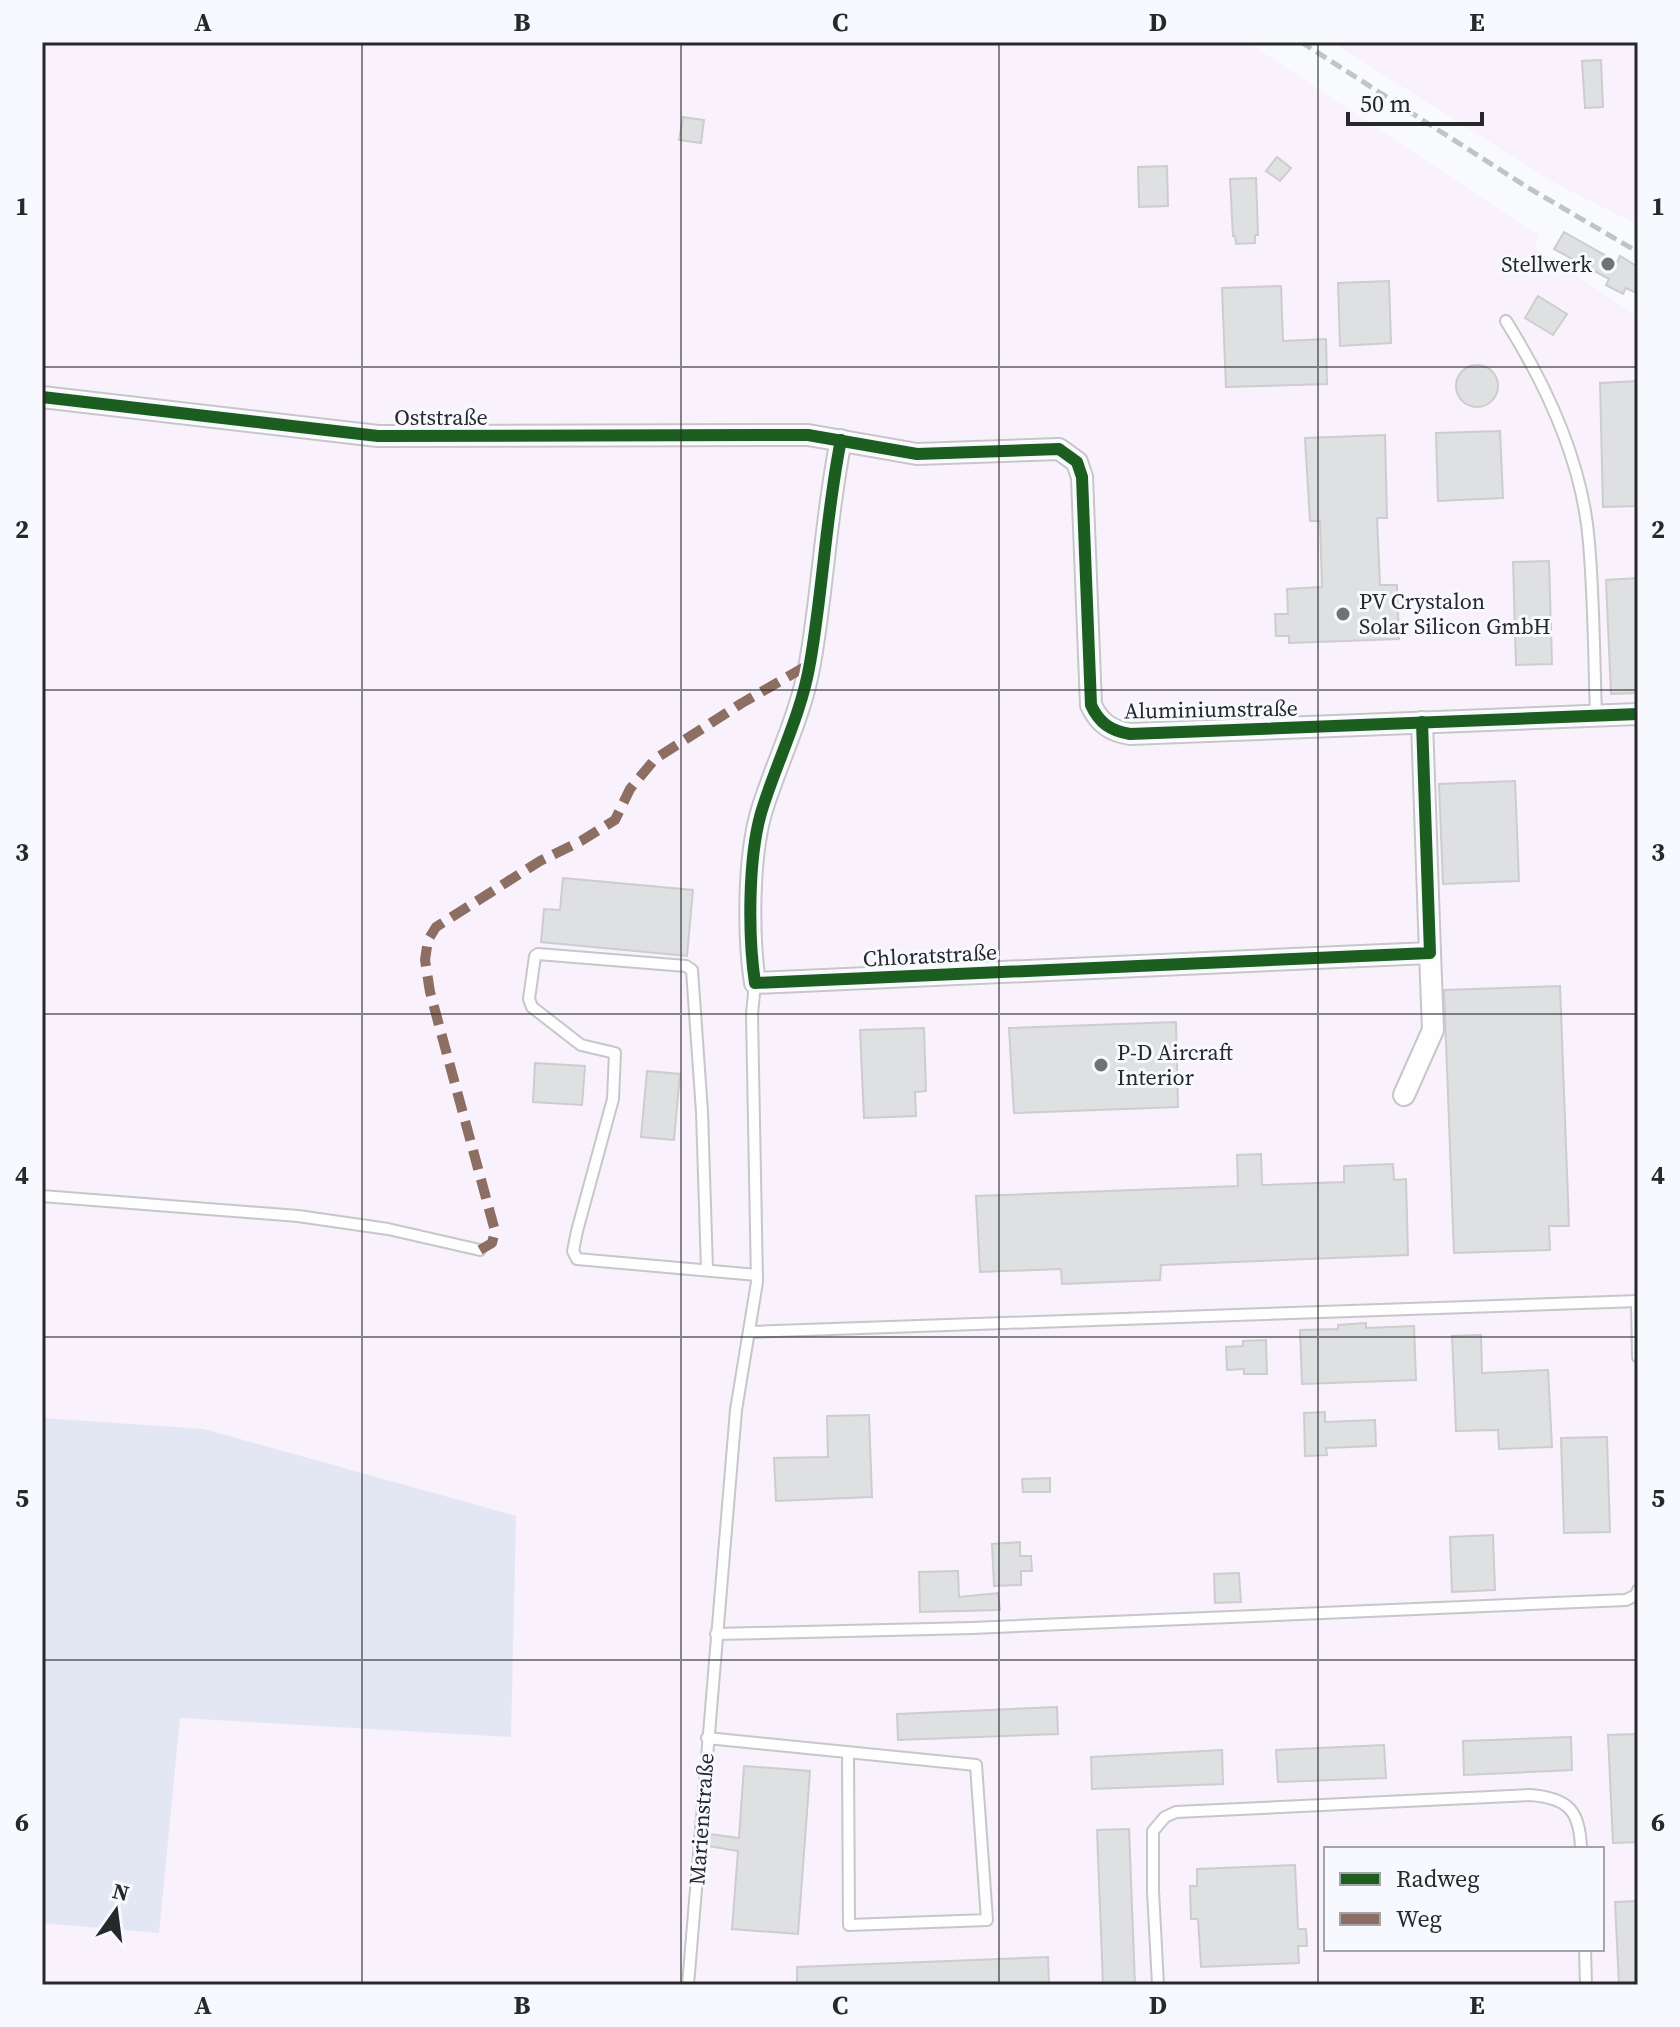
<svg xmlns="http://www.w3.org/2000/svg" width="1680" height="2027" font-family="'Source Serif 4',serif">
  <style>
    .industrial { fill: #f9f1fb; fill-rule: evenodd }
    .green { fill: #e2e7f3 }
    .building { fill: #dfe0e2; stroke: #cdcdcf; stroke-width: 2 }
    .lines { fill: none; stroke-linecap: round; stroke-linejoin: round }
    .service-casing { stroke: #c6c7c9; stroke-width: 14 }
    .minor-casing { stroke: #c6c7c9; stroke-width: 24 }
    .service { stroke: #fefeff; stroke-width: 10 }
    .minor { stroke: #fefeff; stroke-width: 20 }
    .rail { stroke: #c2c3c3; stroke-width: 5; stroke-dasharray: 12 6; stroke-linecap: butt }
    .quiet { stroke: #8d6e63; stroke-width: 10; stroke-dasharray: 20 10; stroke-linecap: butt }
    .cycleway-casing { stroke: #f7f9fe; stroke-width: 17 }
    .cycleway { stroke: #1b5e20; stroke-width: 12 }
    .grid { fill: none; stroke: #27282a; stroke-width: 2; stroke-opacity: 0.55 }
    .poi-dot { fill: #707274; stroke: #f7f9fe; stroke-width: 3 }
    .labels { text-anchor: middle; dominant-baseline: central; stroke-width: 6; stroke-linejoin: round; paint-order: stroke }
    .poi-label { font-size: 22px; fill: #27282a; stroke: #f7f9fe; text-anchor: start }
    .street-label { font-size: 22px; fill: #27282a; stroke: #f7f9fe }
    .neatline { fill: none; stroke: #27282a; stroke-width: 3 }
    .grid-label { font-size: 26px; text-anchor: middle; font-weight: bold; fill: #27282a }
  </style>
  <rect width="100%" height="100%" fill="#f8fafd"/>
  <!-- industrial -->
  <g class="industrial">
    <path d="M42,42H1247L1539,236L1534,247L1638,317V1985H42ZM1326,1849H1602V1949H1326Z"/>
    <polygon points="1332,42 1638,42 1638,225 1553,182"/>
  </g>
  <!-- green -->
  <polygon class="green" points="42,1418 204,1429 516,1516 511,1737 180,1718 159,1933 42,1923"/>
  <!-- building -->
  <g class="building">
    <polygon points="1601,60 1603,107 1585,108 1582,61"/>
    <polygon points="683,117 704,120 701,143 679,140"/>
    <polygon points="1277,157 1291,168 1280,181 1266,171"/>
    <polygon points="1167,166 1168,206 1139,207 1138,167"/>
    <polygon points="1256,178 1258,235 1255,235 1255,243 1236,244 1235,236 1233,236 1230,179"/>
    <polygon points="1564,232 1617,262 1620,256 1638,267 1638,294 1626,288 1623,294 1606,285 1609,279 1554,249"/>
    <polygon points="1389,281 1391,343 1340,346 1338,283"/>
    <polygon points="1281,286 1283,341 1326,339 1327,384 1226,387 1222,288"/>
    <polygon points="1538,296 1567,314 1553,335 1525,318"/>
    <circle cx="1477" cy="386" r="21"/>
    <polygon points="1638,381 1638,506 1603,507 1600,383"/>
    <polygon points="1500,431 1503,498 1438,501 1436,433"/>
    <polygon points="1385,435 1387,518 1377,518 1380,585 1397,585 1399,639 1289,643 1289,636 1276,636 1275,614 1288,614 1287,589 1322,587 1320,521 1310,521 1305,438"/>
    <polygon points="1549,561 1552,664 1516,665 1513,562"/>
    <polygon points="1638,578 1638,693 1611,694 1606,580"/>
    <polygon points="1515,781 1519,881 1443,884 1439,784"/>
    <polygon points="563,878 693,890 687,956 541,942 544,909 560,910"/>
    <polygon points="1560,986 1569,1226 1549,1226 1550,1250 1454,1253 1444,990"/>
    <polygon points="1176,1022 1178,1107 1014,1113 1009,1028"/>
    <polygon points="924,1028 926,1091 915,1092 916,1116 864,1118 860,1030"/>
    <polygon points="535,1063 585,1066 582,1105 533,1102"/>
    <polygon points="647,1071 680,1074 674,1140 641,1137"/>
    <polygon points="1261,1154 1262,1185 1344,1182 1344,1166 1393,1164 1394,1180 1406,1179 1408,1255 1161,1265 1160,1280 1062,1284 1061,1269 980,1272 976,1196 1238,1186 1237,1155"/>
    <polygon points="1366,1323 1366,1328 1414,1326 1416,1380 1302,1384 1300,1330 1338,1329 1338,1325"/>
    <polygon points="1481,1335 1482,1373 1548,1370 1552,1447 1499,1449 1498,1430 1456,1431 1452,1336"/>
    <polygon points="1266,1340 1267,1374 1244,1374 1244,1369 1227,1370 1226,1347 1243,1346 1243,1341"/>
    <polygon points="1325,1412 1325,1422 1375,1420 1376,1446 1326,1448 1327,1455 1305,1456 1304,1413"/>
    <polygon points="869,1415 872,1497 776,1501 774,1458 828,1457 827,1416"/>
    <polygon points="1607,1437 1610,1532 1564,1533 1561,1438"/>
    <polygon points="1050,1478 1050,1492 1023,1492 1022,1479"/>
    <polygon points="1493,1535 1495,1590 1452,1592 1450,1537"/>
    <polygon points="1020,1542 1020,1556 1031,1556 1032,1571 1021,1571 1021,1585 994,1586 992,1544"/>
    <polygon points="958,1571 959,1597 998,1593 1000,1610 920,1612 919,1572"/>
    <polygon points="1239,1573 1241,1602 1215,1603 1214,1574"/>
    <polygon points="1057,1707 1058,1734 898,1740 897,1714"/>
    <polygon points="1638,1734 1638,1842 1613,1843 1608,1735"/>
    <polygon points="1571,1737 1572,1770 1464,1775 1463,1741"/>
    <polygon points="1384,1745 1386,1778 1278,1782 1276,1750"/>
    <polygon points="1222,1750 1223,1784 1092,1789 1091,1757"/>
    <polygon points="744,1766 810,1771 798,1934 732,1929 738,1851 708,1846 709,1834 739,1838"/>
    <polygon points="1129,1829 1135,1985 1103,1985 1097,1830"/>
    <polygon points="1295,1865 1298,1929 1306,1929 1307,1946 1298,1946 1299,1963 1201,1967 1198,1919 1191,1919 1190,1886 1197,1886 1197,1869"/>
    <polygon points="1638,1901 1638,1985 1619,1985 1615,1902"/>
    <polygon points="1048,1957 1049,1985 797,1985 797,1967"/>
  </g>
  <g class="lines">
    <!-- service casing -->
    <g class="service-casing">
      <g id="service">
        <path d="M1506,321C1548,388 1583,463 1589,543C1594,600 1594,658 1596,715"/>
        <polyline points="42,1196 298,1216 388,1229 480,1250"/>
        <polyline points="707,1269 702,1112 692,970 686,966 538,954 535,956 529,999 532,1007 581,1045 615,1053 613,1099 577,1231 573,1251 577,1259 757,1275"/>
        <polyline points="1637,1301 1638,1357"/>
        <polyline points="749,1332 1638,1301"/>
        <polyline points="716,1634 972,1628 1626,1600 1636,1595 1638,1590"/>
        <polyline points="707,1738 976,1765 987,1920 849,1925 848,1752"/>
        <polyline points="1585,1949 1586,1985"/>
        <polyline points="688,1985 736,1410 757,1282 752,1014 755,983"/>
        <path d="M1158,1985L1153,1891V1831L1165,1817L1176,1812L1530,1795C1569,1798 1580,1811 1581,1849"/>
      </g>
    </g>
    <!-- minor casing -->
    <g class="minor-casing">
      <g id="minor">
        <path d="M42,397L378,436L808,435L917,454L1059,449L1077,462L1082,477L1091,705C1099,723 1111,731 1130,734L1638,714"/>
        <path d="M841,440C826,513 823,589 810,663C801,716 776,763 761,813C748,859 748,936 755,983L1430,953L1422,722"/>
        <polyline points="1404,1095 1433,1030 1430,953"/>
      </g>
    </g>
    <!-- service -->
    <use href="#service" class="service"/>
    <!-- minor -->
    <use href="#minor" class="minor"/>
    <!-- rail -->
    <polyline class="rail" points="1301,42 1527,187 1638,252"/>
    <!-- quiet -->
    <polyline class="quiet" points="480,1250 492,1243 495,1231 430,992 425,960 428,940 436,927 540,861 581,841 615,820 630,789 655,759 742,703 810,664"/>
    <!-- cycleway casing -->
    <g class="cycleway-casing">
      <g id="cycleway">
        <path d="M42,397L378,436L808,435L917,454L1059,449L1077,462L1082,477L1091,705C1099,723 1111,731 1130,734L1638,714"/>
        <path d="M841,440C826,513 823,589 810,663C801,716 776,763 761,813C748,859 748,936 755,983L1430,953L1422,722"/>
      </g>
    </g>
    <!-- cycleway -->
    <use href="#cycleway" class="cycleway"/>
  </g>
  <!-- grid -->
  <path class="grid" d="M362,42V1985M681,42V1985M999,42V1985M1318,42V1985M42,367H1638M42,690H1638M42,1014H1638M42,1337H1638M42,1660H1638"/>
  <!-- markers -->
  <g class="poi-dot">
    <circle cx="1608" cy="264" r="8"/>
    <circle cx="1343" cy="614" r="8"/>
    <circle cx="1101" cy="1065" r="8"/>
  </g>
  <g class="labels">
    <!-- poi labels -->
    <g class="poi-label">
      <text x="1592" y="264" text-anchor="end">Stellwerk</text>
      <text x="1359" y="601">PV Crystalon<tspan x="1359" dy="25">Solar Silicon GmbH</tspan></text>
      <text x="1117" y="1052">P-D Aircraft<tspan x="1117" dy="25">Interior</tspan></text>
    </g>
    <!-- street labels -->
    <g class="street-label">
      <text x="441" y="417">Oststraße</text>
      <text transform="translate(1211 709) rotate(-1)">Aluminiumstraße</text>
      <text transform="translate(930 955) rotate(-3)">Chloratstraße</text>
      <text transform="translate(701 1819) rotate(-86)">Marienstraße</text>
    </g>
  </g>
  <!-- border -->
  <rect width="1680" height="2027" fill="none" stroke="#f7f9fe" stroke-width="88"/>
  <!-- legend -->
  <rect x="1324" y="1847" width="280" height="104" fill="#f7f9fe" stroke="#a4a5a9" stroke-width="2"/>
  <rect x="1340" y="1873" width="40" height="12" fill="#1b5e20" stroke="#a4a5a9" stroke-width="2"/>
  <text x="1396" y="1887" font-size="24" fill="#27282a">Radweg</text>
  <rect x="1340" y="1913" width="40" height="12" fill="#8d6e63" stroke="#a4a5a9" stroke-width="2"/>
  <text x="1396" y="1927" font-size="24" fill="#27282a">Weg</text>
  <!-- north arrow -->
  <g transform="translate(116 1911) rotate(14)" stroke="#f7f9fe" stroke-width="6" paint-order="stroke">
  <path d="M0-6L14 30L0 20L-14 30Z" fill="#27282a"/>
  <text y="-12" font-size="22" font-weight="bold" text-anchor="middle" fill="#27282a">N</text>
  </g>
  <!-- scale -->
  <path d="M1348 112v12h134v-12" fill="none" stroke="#27282a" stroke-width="4"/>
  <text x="1360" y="112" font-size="24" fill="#27282a" stroke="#f7f9fe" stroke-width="6" paint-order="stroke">50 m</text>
  <rect x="44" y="44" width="1592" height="1939" class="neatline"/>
  <g class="grid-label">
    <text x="203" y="31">A</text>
    <text x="522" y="31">B</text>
    <text x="840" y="31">C</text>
    <text x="1158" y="31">D</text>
    <text x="1477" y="31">E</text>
    <text x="22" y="215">1</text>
    <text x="1658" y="215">1</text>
    <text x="22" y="538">2</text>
    <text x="1658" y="538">2</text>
    <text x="22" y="861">3</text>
    <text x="1658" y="861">3</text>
    <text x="22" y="1184">4</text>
    <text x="1658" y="1184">4</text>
    <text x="22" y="1507">5</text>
    <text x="1658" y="1507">5</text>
    <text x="22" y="1831">6</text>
    <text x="1658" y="1831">6</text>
    <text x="203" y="2014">A</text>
    <text x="522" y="2014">B</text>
    <text x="840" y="2014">C</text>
    <text x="1158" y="2014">D</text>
    <text x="1477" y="2014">E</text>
  </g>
</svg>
